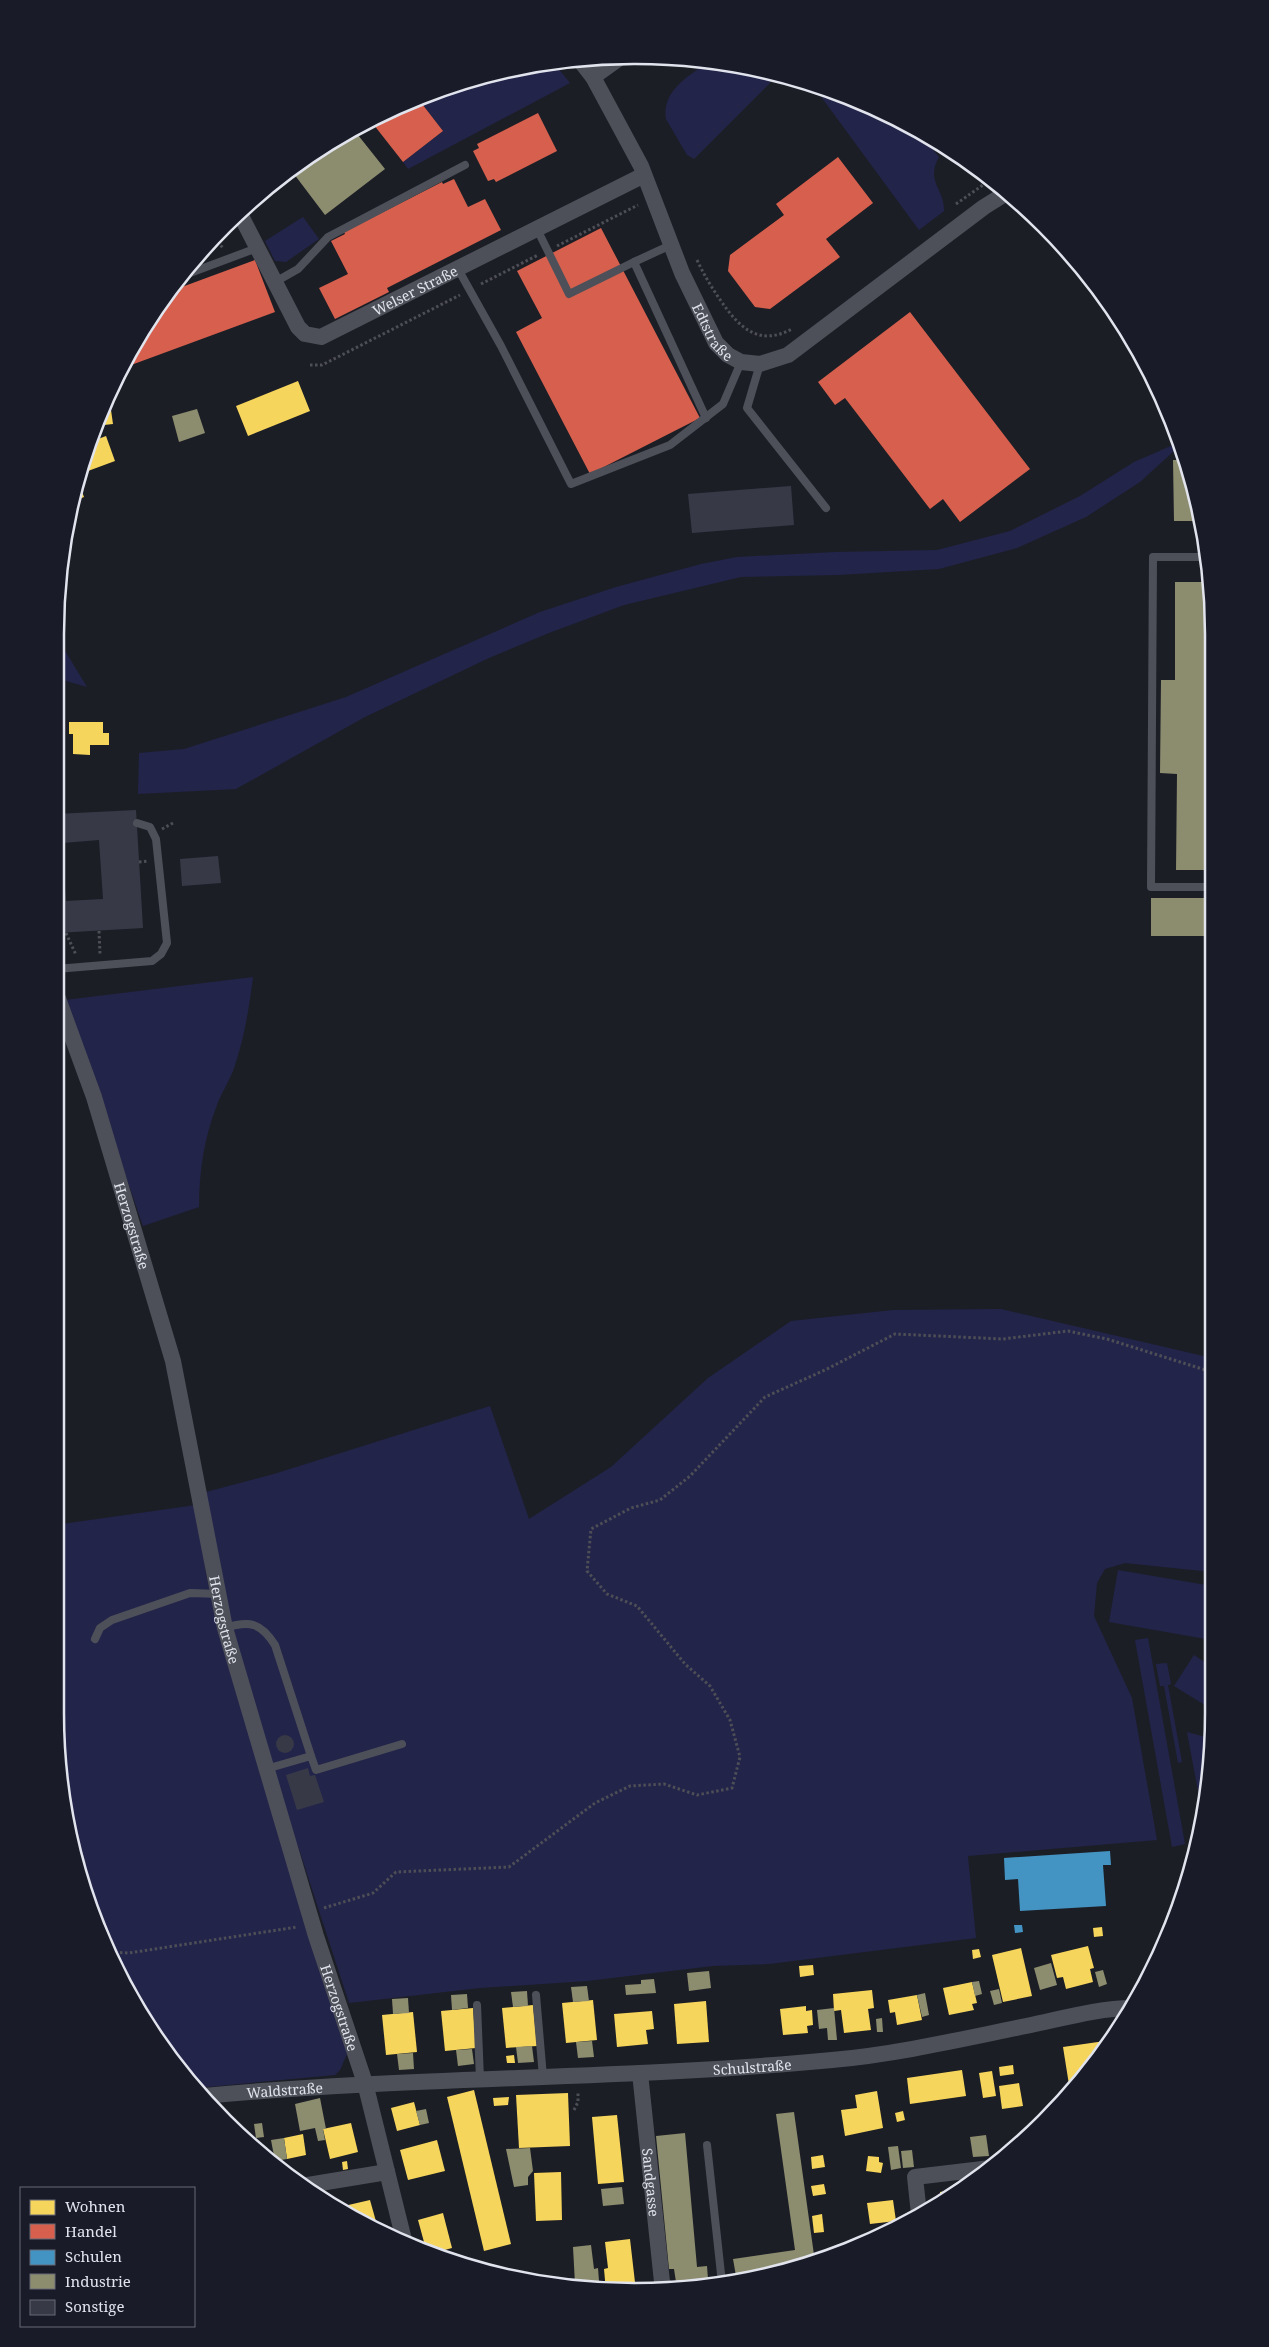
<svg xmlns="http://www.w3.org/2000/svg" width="1269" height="2347" font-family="'Noto Serif',serif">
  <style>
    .green { fill: #22244a }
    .homes { fill: #f6d55c }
    .shops { fill: #d6604d }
    .schools { fill: #4393c3 }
    .industry { fill: #8c8c6e }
    .building { fill: #383947; fill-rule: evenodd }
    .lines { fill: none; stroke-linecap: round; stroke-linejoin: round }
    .path { stroke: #4d4e56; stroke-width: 3; stroke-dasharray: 2.5 2.5; stroke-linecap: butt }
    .lane { stroke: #4e5059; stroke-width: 8 }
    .street { stroke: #4e5059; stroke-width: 16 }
    .labels { text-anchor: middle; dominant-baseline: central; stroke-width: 5; stroke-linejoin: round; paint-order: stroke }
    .street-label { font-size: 14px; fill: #e1e3ed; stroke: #191b29 }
    .rim { fill: none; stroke: #e1e3ed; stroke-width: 2.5 }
  </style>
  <rect width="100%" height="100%" fill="#1c1e26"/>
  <!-- green -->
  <g class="green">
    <path d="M711,60L769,74L770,83L694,159L687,155L666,119C661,90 692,74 711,60Z"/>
    <polygon points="554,63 570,83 408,169 403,162 443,131 419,100 484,75"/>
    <path d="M811,83L821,86L915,128L939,157C925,181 945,190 944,211L919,230Z"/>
    <polygon points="303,217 319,239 286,262 275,261 265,241"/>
    <polygon points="1180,442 1184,450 1174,451 1140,482 1086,517 1017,548 939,569 838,575 741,577 624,605 549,633 489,658 365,717 236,789 138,794 139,753 184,749 346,697 540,612 616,587 701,564 737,557 835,552 937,550 1010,531 1080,496 1134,462"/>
    <polygon points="56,636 87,687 56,678"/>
    <path d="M253,977C249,1009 244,1040 233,1071C228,1083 221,1094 217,1105C204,1138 199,1172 199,1207L143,1226L65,1000Z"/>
    <polygon points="1001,1309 1212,1358 1212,1572 1125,1563 1105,1569 1097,1583 1094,1616 1132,1698 1157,1840 968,1856 976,1938 769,1964 713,1966 587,1981 480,1988 349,2003 297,1843 347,2054 340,2070 335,2075 196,2088 175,2066 132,2002 86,1899 66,1825 55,1712 55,1525 196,1505 206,1574 219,1630 231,1627 206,1492 274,1474 490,1406 529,1519 611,1467 708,1378 791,1321 893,1310"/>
    <polygon points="1118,1570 1212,1586 1212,1606 1206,1639 1109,1622"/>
    <polygon points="1148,1638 1185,1844 1172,1847 1135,1640"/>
    <polygon points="1194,1655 1213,1668 1213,1710 1174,1686"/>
    <polygon points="1167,1663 1171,1684 1168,1685 1182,1762 1178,1763 1164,1686 1160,1686 1156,1664"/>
    <polygon points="1187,1732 1213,1739 1210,1768 1198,1791"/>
  </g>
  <!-- homes -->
  <g class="homes">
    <polygon points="298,381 310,411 248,436 236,406"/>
    <polygon points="111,410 113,424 104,425 102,417 105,411"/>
    <polygon points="106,436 115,461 88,471 85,461 93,441"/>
    <polygon points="77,479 84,497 72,502 75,484"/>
    <polygon points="69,722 103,722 103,733 109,733 109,745 90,745 90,755 73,754 73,734 69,734"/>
    <polygon points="1102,1927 1103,1936 1094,1937 1093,1928"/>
    <polygon points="1088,1946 1094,1968 1090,1969 1093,1982 1066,1989 1063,1977 1057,1978 1051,1955"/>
    <polygon points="1021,1948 1032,1996 1003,2002 992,1955"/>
    <polygon points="979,1949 981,1957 973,1959 972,1950"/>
    <polygon points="813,1965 814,1975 800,1977 799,1966"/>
    <polygon points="972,1982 977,2003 972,2004 974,2010 949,2015 943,1988"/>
    <polygon points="872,1990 874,2008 868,2009 871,2030 844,2033 841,2010 834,2011 833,1994"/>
    <polygon points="917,1995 922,2020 897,2025 895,2012 890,2013 888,2000"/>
    <polygon points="593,2000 597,2040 566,2043 562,2003"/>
    <polygon points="706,2001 709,2042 677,2044 674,2004"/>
    <polygon points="533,2005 537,2046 506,2048 502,2008"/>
    <polygon points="806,2006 806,2011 812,2010 813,2025 807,2026 808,2033 783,2035 780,2009"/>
    <polygon points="473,2008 476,2048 445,2051 441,2011"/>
    <polygon points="652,2011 654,2029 646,2030 648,2044 617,2047 614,2014"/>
    <polygon points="413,2012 417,2052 386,2055 382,2015"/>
    <polygon points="1105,2041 1106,2048 1094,2066 1070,2091 1063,2047"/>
    <polygon points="514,2055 515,2063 507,2063 506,2056"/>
    <polygon points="1013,2065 1014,2074 1000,2076 999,2067"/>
    <polygon points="962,2070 966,2096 910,2104 907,2078"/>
    <polygon points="992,2071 996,2096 983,2098 979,2073"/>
    <polygon points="1019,2083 1023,2106 1002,2109 999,2086"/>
    <polygon points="474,2090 511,2244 484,2251 447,2097"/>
    <polygon points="877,2091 883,2128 845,2136 841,2110 857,2108 855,2095"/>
    <polygon points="568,2093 570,2146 519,2148 516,2095"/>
    <polygon points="509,2097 508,2105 494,2106 493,2098"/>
    <polygon points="414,2102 420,2125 397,2131 391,2108"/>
    <polygon points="903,2111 905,2120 897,2122 895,2113"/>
    <polygon points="617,2115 624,2182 598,2184 592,2117"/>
    <polygon points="351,2123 358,2152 330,2159 323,2129"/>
    <polygon points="303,2134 306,2155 287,2159 284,2138"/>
    <polygon points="437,2140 445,2171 408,2180 400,2150"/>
    <polygon points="823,2155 825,2167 812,2169 811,2157"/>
    <polygon points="868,2156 879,2157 879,2162 883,2163 881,2173 866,2171"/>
    <polygon points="347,2161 348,2169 343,2170 342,2162"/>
    <polygon points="561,2172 562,2220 536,2221 534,2173"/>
    <polygon points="824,2184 826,2194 813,2196 811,2186"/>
    <polygon points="965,2188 956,2194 941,2202 940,2192"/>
    <polygon points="370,2200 377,2225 378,2229 346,2212 344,2206"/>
    <polygon points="893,2200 896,2221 870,2224 867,2203"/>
    <polygon points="443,2213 452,2248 430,2254 427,2253 418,2220"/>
    <polygon points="822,2214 824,2232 814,2233 812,2216"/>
    <polygon points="630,2239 636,2291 606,2291 604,2269 608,2268 605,2242"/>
    <polygon points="514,2269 516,2277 494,2274"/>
    <polygon points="527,2272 529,2280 520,2278 519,2274"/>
  </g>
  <!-- shops -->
  <g class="shops">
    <polygon points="419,100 443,131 403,162 370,120"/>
    <polygon points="538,113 557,151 496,182 494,179 488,181 473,151 479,148 477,144"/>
    <polygon points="838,157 873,203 826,239 840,257 770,309 755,307 728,271 730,255 784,215 776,204"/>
    <polygon points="454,179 468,207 485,199 501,230 387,288 389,292 335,319 319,288 348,274 331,241 345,234 344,232 442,182 443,184"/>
    <polygon points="601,228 700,418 590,474 516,332 542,318 517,271"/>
    <polygon points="255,260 275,312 123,368 132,345 171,291"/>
    <polygon points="910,312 1030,469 960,522 943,499 930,509 845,398 835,405 818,382"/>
  </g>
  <!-- schools -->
  <g class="schools">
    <polygon points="1110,1851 1111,1865 1103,1865 1106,1906 1020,1911 1018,1879 1005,1880 1004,1858"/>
    <polygon points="1014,1925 1022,1925 1023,1932 1015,1933"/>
  </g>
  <!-- industry -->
  <g class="industry">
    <polygon points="354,130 385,169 325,215 294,174 298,171 294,167"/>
    <polygon points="197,409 205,433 179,442 172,416"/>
    <polygon points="1173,460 1186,460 1200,521 1174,521"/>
    <polygon points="1175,582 1209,582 1210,870 1176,870 1177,774 1160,773 1161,680 1175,680"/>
    <rect x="1151" y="898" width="59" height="38"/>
    <polygon points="1051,1963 1057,1985 1040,1990 1034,1968"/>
    <polygon points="1103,1970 1107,1984 1099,1987 1095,1972"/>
    <polygon points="709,1971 711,1988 689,1991 687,1973"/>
    <polygon points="654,1979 656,1993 626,1995 625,1985 641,1984 641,1980"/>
    <polygon points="979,1981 982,1994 975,1996 972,1982"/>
    <polygon points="587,1986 589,2001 573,2002 571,1987"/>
    <polygon points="999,1989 1002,2003 994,2005 990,1991"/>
    <polygon points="527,1991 528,2006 513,2007 511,1992"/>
    <polygon points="925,1993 929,2015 922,2017 917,1995"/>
    <polygon points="467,1994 468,2008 452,2010 451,1995"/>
    <polygon points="408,1998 409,2013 393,2014 392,1999"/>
    <polygon points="834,2008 837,2040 828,2040 827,2028 819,2029 817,2010"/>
    <polygon points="882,2018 883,2032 877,2032 876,2019"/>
    <polygon points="592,2041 594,2057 578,2058 576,2042"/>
    <polygon points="532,2046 534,2062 518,2063 516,2047"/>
    <polygon points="472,2049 474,2064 458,2066 456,2050"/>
    <polygon points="413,2053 414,2069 399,2070 397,2054"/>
    <polygon points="320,2098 326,2129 323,2129 325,2140 318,2141 315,2128 300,2131 295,2104"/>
    <polygon points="426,2109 429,2123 420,2125 416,2111"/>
    <polygon points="794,2112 815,2262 798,2268 736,2276 733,2259 795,2250 776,2114"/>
    <polygon points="262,2123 264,2137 256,2138 254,2124"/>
    <polygon points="685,2133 697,2267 707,2266 708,2279 676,2282 674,2269 669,2269 656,2136"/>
    <polygon points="986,2135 989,2156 973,2157 970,2137"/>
    <polygon points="284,2138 287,2159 275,2161 271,2140"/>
    <polygon points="898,2146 901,2168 891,2170 888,2147"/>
    <polygon points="530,2148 533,2171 528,2177 528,2185 514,2187 506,2149"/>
    <polygon points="912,2150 914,2167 903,2168 901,2151"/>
    <polygon points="622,2187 624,2204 603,2206 601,2189"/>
    <polygon points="591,2245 594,2269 598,2268 599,2281 575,2284 573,2247"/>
  </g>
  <!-- building -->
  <g class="building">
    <polygon points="791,486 794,525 692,533 688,494"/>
    <path d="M136,810L143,928L56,933V814ZM99,840L103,899L66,901L62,843Z"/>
    <polygon points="218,856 221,883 182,886 180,859"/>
    <circle cx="285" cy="1744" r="9"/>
    <polygon points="308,1768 310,1776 315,1775 324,1802 297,1810 286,1775"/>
    <polygon points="64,1800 86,1863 77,1866 66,1825"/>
  </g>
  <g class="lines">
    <!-- path -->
    <g class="path">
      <polyline points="956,204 990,180"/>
      <polyline points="214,238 224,249"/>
      <polyline points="557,246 638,205"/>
      <path d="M697,260C704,275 712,288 721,301C739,327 758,347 792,329"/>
      <polyline points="481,284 538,255"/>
      <polyline points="310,365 322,365 460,295"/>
      <polyline points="162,829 173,823"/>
      <polyline points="139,862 148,861"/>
      <polyline points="99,931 100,954"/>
      <polyline points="66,933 76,955"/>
      <polyline points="324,1908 373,1893 396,1872 509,1867 595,1803 630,1786 664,1784 697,1795 732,1788 740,1757 730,1720 710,1686 685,1664 637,1606 607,1594 587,1571 591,1529 631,1508 660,1500 690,1476 765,1397 825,1370 895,1334 1003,1339 1068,1331 1107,1339 1212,1372"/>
      <polyline points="110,1952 129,1953 297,1927"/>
      <polyline points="574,2110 578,2102 578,2091"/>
    </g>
    <!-- lane -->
    <g class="lane">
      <polyline points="537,229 569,294 634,262"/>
      <polyline points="671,245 634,262 706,418"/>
      <polyline points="458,269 501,346 571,484 670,445 723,404 741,362"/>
      <polyline points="182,276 257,248"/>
      <polyline points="275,282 298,269 328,237 465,165"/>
      <polyline points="760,364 747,408 826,508"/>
      <polyline points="1209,557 1153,557 1151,887 1210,887"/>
      <polyline points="56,969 152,961 161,954 167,943 156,839 150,827 137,823"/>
      <path d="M225,1628C250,1620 261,1623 275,1645L311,1756"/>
      <polyline points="95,1639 100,1628 112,1620 190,1593 219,1594"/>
      <polyline points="266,1769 311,1756 316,1770 402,1744"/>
      <polyline points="536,1995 543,2077"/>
      <polyline points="477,2005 480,2079"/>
      <polyline points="707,2145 722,2283"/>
    </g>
    <!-- street -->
    <g class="street">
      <path id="s1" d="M579,59L593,77L641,166L682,273L716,343L728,355L741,362L760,364L788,355L984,207L1008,192"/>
      <polyline points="593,77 621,57"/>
      <path id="s2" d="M240,214L298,327L305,334L321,337L644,175"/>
      <path id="s3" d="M56,993L94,1097L173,1361L225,1628L316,1936L365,2083L405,2244"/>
      <path id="s4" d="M640,2073L662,2282L667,2291"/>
      <path id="s5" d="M204,2096C412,2076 623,2080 832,2060C898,2054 962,2039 1026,2026C1061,2019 1097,2008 1132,2008"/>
      <polyline points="302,2186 387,2172"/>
      <polyline points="919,2214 915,2177 991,2168"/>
    </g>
  </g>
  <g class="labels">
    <!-- street labels -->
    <g class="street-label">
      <text stroke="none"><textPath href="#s2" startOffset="258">Welser Straße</textPath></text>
      <text stroke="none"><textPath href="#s1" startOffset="305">Edtstraße</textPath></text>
      <text stroke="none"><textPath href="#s3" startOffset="245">Herzogstraße</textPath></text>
      <text stroke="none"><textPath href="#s3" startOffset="650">Herzogstraße</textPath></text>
      <text stroke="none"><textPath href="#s3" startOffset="1055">Herzogstraße</textPath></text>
      <text stroke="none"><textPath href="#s5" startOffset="549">Schulstraße</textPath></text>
      <text stroke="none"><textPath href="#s5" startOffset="81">Waldstraße</textPath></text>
      <text stroke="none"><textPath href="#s4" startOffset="110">Sandgasse</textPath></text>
    </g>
  </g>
  <!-- crop -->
  <path d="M0 0H1269V2347H0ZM634 64H635A570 570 0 0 1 1205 634V1713A570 570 0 0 1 635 2283H634A570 570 0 0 1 64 1713V634A570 570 0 0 1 634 64Z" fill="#191b29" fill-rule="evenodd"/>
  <path class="rim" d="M634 64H635A570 570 0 0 1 1205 634V1713A570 570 0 0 1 635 2283H634A570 570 0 0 1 64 1713V634A570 570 0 0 1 634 64Z"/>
  <!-- legend -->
  <rect x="20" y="2187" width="175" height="140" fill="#191b29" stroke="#696b77"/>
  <rect x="30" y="2200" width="25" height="15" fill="#f6d55c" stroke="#696b77"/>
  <text x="65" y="2212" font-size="15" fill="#e1e3ed">Wohnen</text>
  <rect x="30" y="2224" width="25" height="15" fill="#d6604d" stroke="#696b77"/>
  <text x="65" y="2237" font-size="15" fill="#e1e3ed">Handel</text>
  <rect x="30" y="2250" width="25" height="15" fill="#4393c3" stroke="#696b77"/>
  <text x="65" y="2262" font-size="15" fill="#e1e3ed">Schulen</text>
  <rect x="30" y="2274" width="25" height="15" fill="#8c8c6e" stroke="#696b77"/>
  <text x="65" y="2287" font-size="15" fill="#e1e3ed">Industrie</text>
  <rect x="30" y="2300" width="25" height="15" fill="#383947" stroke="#696b77"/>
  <text x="65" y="2312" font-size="15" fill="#e1e3ed">Sonstige</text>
</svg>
